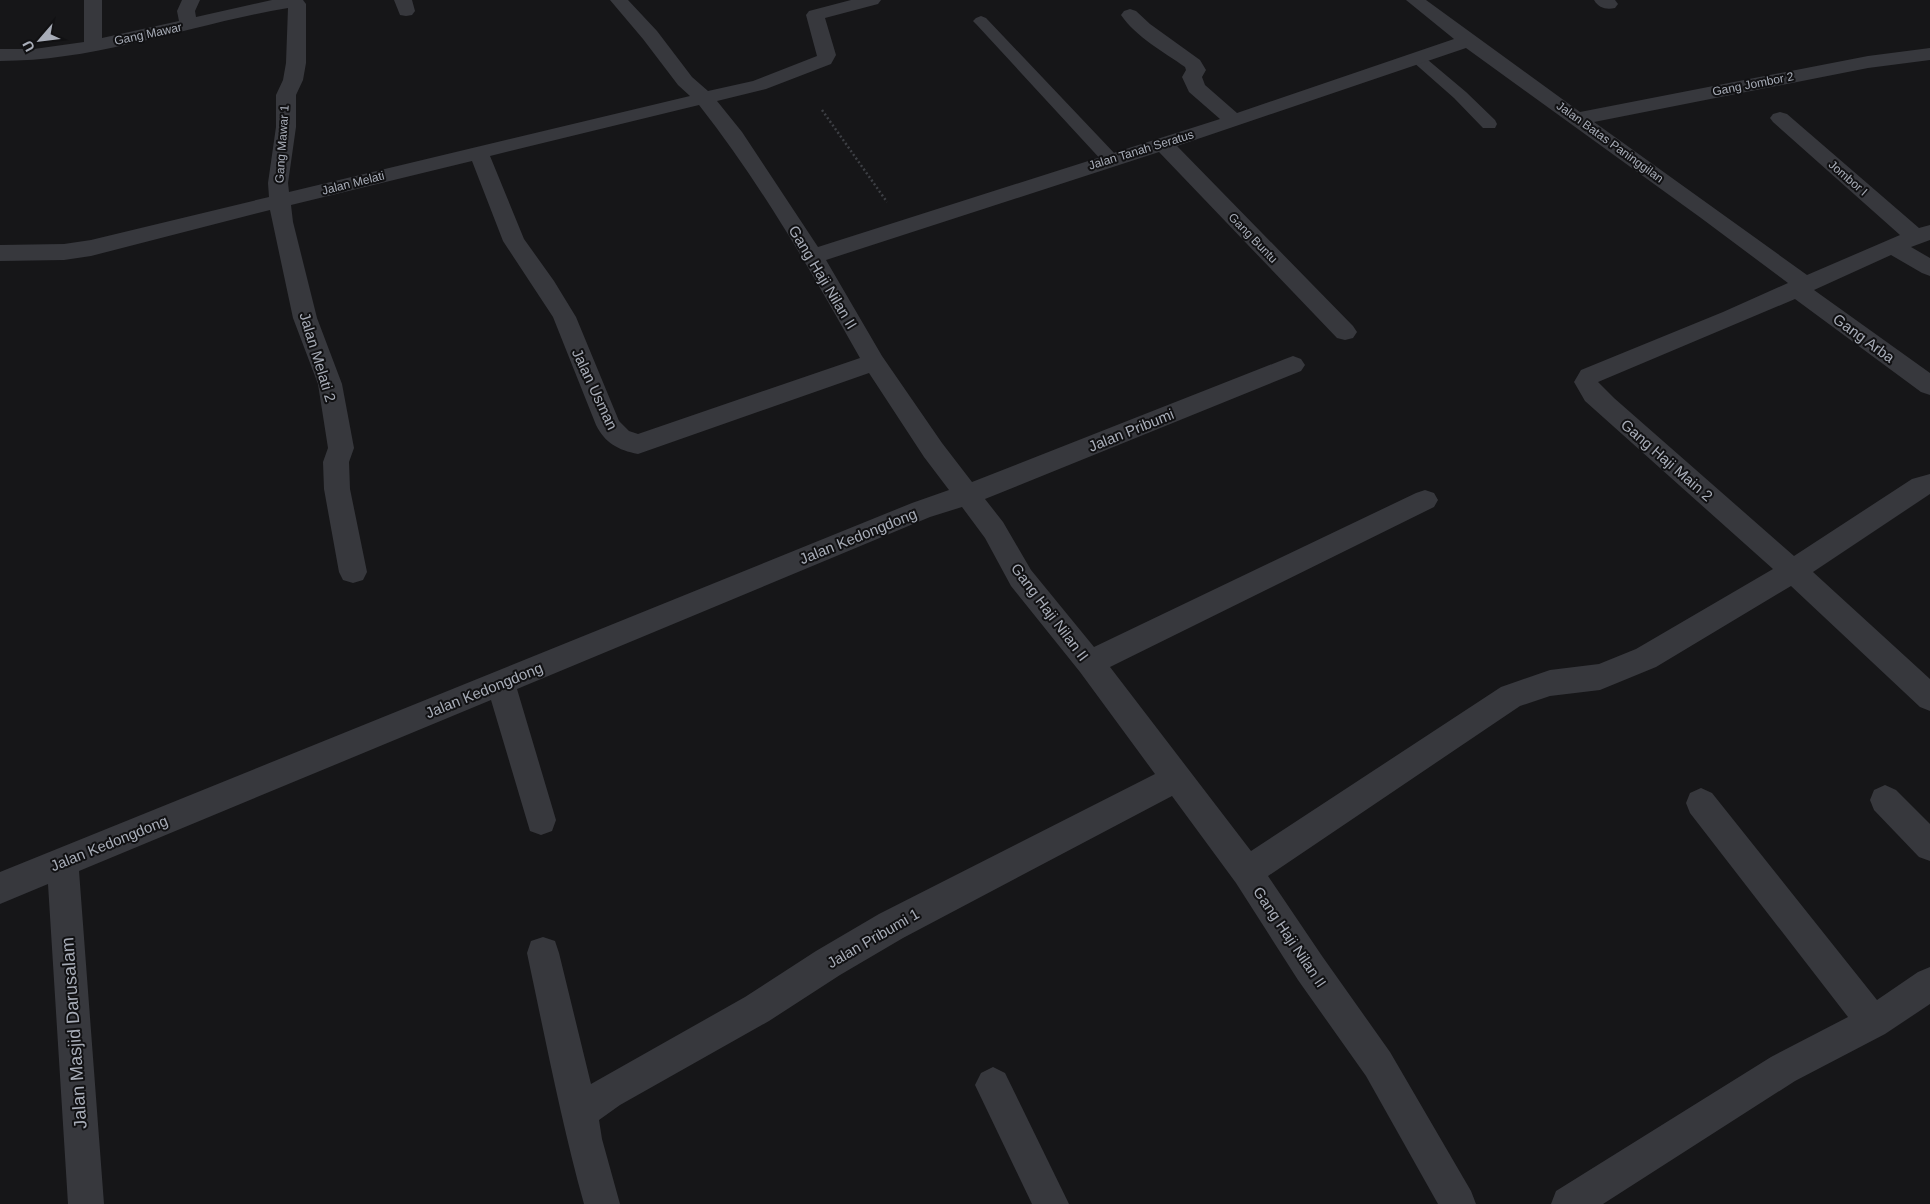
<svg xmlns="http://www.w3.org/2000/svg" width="1930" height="1204" font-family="Arial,sans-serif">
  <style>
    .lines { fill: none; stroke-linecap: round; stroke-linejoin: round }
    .path { stroke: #3d3f44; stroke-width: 2.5; stroke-dasharray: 2 2.5; stroke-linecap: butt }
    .lane { fill: #37383d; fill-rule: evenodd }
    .street { fill: #37383d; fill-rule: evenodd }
    .labels { text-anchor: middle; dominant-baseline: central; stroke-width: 4; stroke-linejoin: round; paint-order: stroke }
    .far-street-label { font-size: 12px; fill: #a8adb8; stroke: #111113 }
    .street-label { font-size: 15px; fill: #a8adb8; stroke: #111113 }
    .near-street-label { font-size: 18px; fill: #a8adb8; stroke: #111113 }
  </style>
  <rect width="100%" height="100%" fill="#161618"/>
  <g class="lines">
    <!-- path -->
    <polyline class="path" points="822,110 887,202"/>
    <!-- lane -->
    <g class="lane">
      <polygon points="981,16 986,18 1116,155 1118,159 1116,163 1110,164 1104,163 976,24 973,21 976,18"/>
      <polygon points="1417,53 1422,55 1466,92 1495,120 1497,124 1495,128 1483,128 1454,98 1412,61 1409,58 1412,55"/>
    </g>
    <!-- street -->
    <g class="street">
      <path d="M84,0H102V38L179,21L177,11L182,0H200L195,11L196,17L272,0H303L306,4V63L303,80L296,95V127L288,183L289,192L690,96L678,85L643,39L610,0H628L657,31L692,77L708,91L753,81L817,56L806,15L809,11L851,0H881L878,4L825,18L836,55L831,64L766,89L717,101L742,132L818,247L1220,119L1189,92L1182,77L1186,70L1185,67C1164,52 1136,37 1121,15L1124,11L1130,9L1136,11L1150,24L1200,60L1206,70L1202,77L1205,85L1237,113L1454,39L1406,0H1426L1580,112L1868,56L1930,48V60L1868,68L1594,122L1807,275L1900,235L1773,122L1770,118L1773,114L1780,112L1787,114L1919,228L1930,225V240L1911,247L1930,258V276L1922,273L1891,255L1814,290L1930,373V395L1921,392L1795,299L1598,382L1614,398L1794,556L1912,479L1930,474V494L1813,572L1930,679V711L1920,707L1791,586L1656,667L1600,690L1550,696L1520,706L1268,876L1322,956L1390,1052L1471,1191L1476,1204H1438L1366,1076L1298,980L1236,883L1172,796L903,938L840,975L769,1021L620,1105L599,1120L602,1139L620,1204H584C561,1121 545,1037 527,953L531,941L543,937L555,941L559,953L591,1084L745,997L816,951L879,914L1155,774L1080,672L1011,586L985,538L962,507L930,517L517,689L556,820L552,831L541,835L530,831L491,700L79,871L104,1204H68L48,884L0,904V872L912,503L949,490L924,457L869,373L638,454C618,450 605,443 596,425L553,317L503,241L472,161L291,205L293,222L317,318L342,384L354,448L349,462L350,489L367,572L363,580L353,583L343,580L339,572L324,489L323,462L328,448L318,384L293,318L270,210L91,256L64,260L0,261V245L64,244L91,240L269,197L268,183L276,127V95L283,80L286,63L288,8C192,24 99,61 0,61V49H34L84,42ZM1466,48L1701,218L1788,283L1723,312L1581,370L1574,382L1585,401L1773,569L1636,649L1599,664L1550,670L1501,687L1251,851L1110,667L1434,507L1438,500L1434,493L1425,490L1416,493L1094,647L1031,570L1003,522L985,499L1301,371L1305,365L1301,359L1293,356L1285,359L972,482L942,443L882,356L826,260L1159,152L1337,338L1345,340L1353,338L1357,332L1353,326L1177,146ZM699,105C761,184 811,271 860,358L638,434L629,431L619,421L576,317L554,281L524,239L490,156Z"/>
      <polygon points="394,0 412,0 415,11 412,15 406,16 400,15"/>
      <path d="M1594,0H1615L1618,4L1615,8C1606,10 1599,8 1594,0Z"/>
      <polygon points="1885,785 1896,790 1930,824 1930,861 1919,857 1874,810 1870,800 1874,790"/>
      <polygon points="1701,788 1712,793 1877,1000 1918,972 1930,967 1930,1004 1885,1034 1795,1081 1603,1204 1551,1204 1556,1191 1771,1057 1848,1017 1690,813 1686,803 1690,793"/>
      <polygon points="993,1067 1005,1073 1069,1204 1032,1204 975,1085 981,1073"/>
    </g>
  </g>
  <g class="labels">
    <!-- far-street labels -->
    <g class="far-street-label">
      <text transform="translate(148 34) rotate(-12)">Gang Mawar</text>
      <text transform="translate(1753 84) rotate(-11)">Gang Jombor 2</text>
      <text transform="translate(1610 142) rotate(36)">Jalan Batas Paninggilan</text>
      <text transform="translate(282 144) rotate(-86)">Gang Mawar 1</text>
      <text transform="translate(1141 150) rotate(-17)">Jalan Tanah Seratus</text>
      <text transform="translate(1848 178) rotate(41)">Jombor I</text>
      <text transform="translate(353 183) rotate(-14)">Jalan Melati</text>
      <text transform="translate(1253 238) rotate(46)">Gang Buntu</text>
    </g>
    <!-- street labels -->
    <g class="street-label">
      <text transform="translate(823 277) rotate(59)">Gang Haji Nilan II</text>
      <text transform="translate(1864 338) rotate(36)">Gang Arba</text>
      <text transform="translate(318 357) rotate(73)">Jalan Melati 2</text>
      <text transform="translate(595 389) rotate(65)">Jalan Usman</text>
      <text transform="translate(1131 430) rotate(-22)">Jalan Pribumi</text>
      <text transform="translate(1667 460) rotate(41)">Gang Haji Main 2</text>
      <text transform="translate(858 536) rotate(-22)">Jalan Kedongdong</text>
      <text transform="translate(1050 612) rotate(53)">Gang Haji Nilan II</text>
      <text transform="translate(484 690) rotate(-22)">Jalan Kedongdong</text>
      <text transform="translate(109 843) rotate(-22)">Jalan Kedongdong</text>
      <text transform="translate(1290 937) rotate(56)">Gang Haji Nilan II</text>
      <text transform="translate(873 938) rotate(-30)">Jalan Pribumi 1</text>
    </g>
    <!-- near-street labels -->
    <g class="near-street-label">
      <text transform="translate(74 1033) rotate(-94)">Jalan Masjid Darusalam</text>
    </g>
  </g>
  <!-- north arrow -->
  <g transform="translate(40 40) rotate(242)" stroke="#111113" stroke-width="4" paint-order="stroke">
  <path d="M0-4L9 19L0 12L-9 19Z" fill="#a8adb8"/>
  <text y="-8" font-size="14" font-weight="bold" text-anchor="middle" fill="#a8adb8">U</text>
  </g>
</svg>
